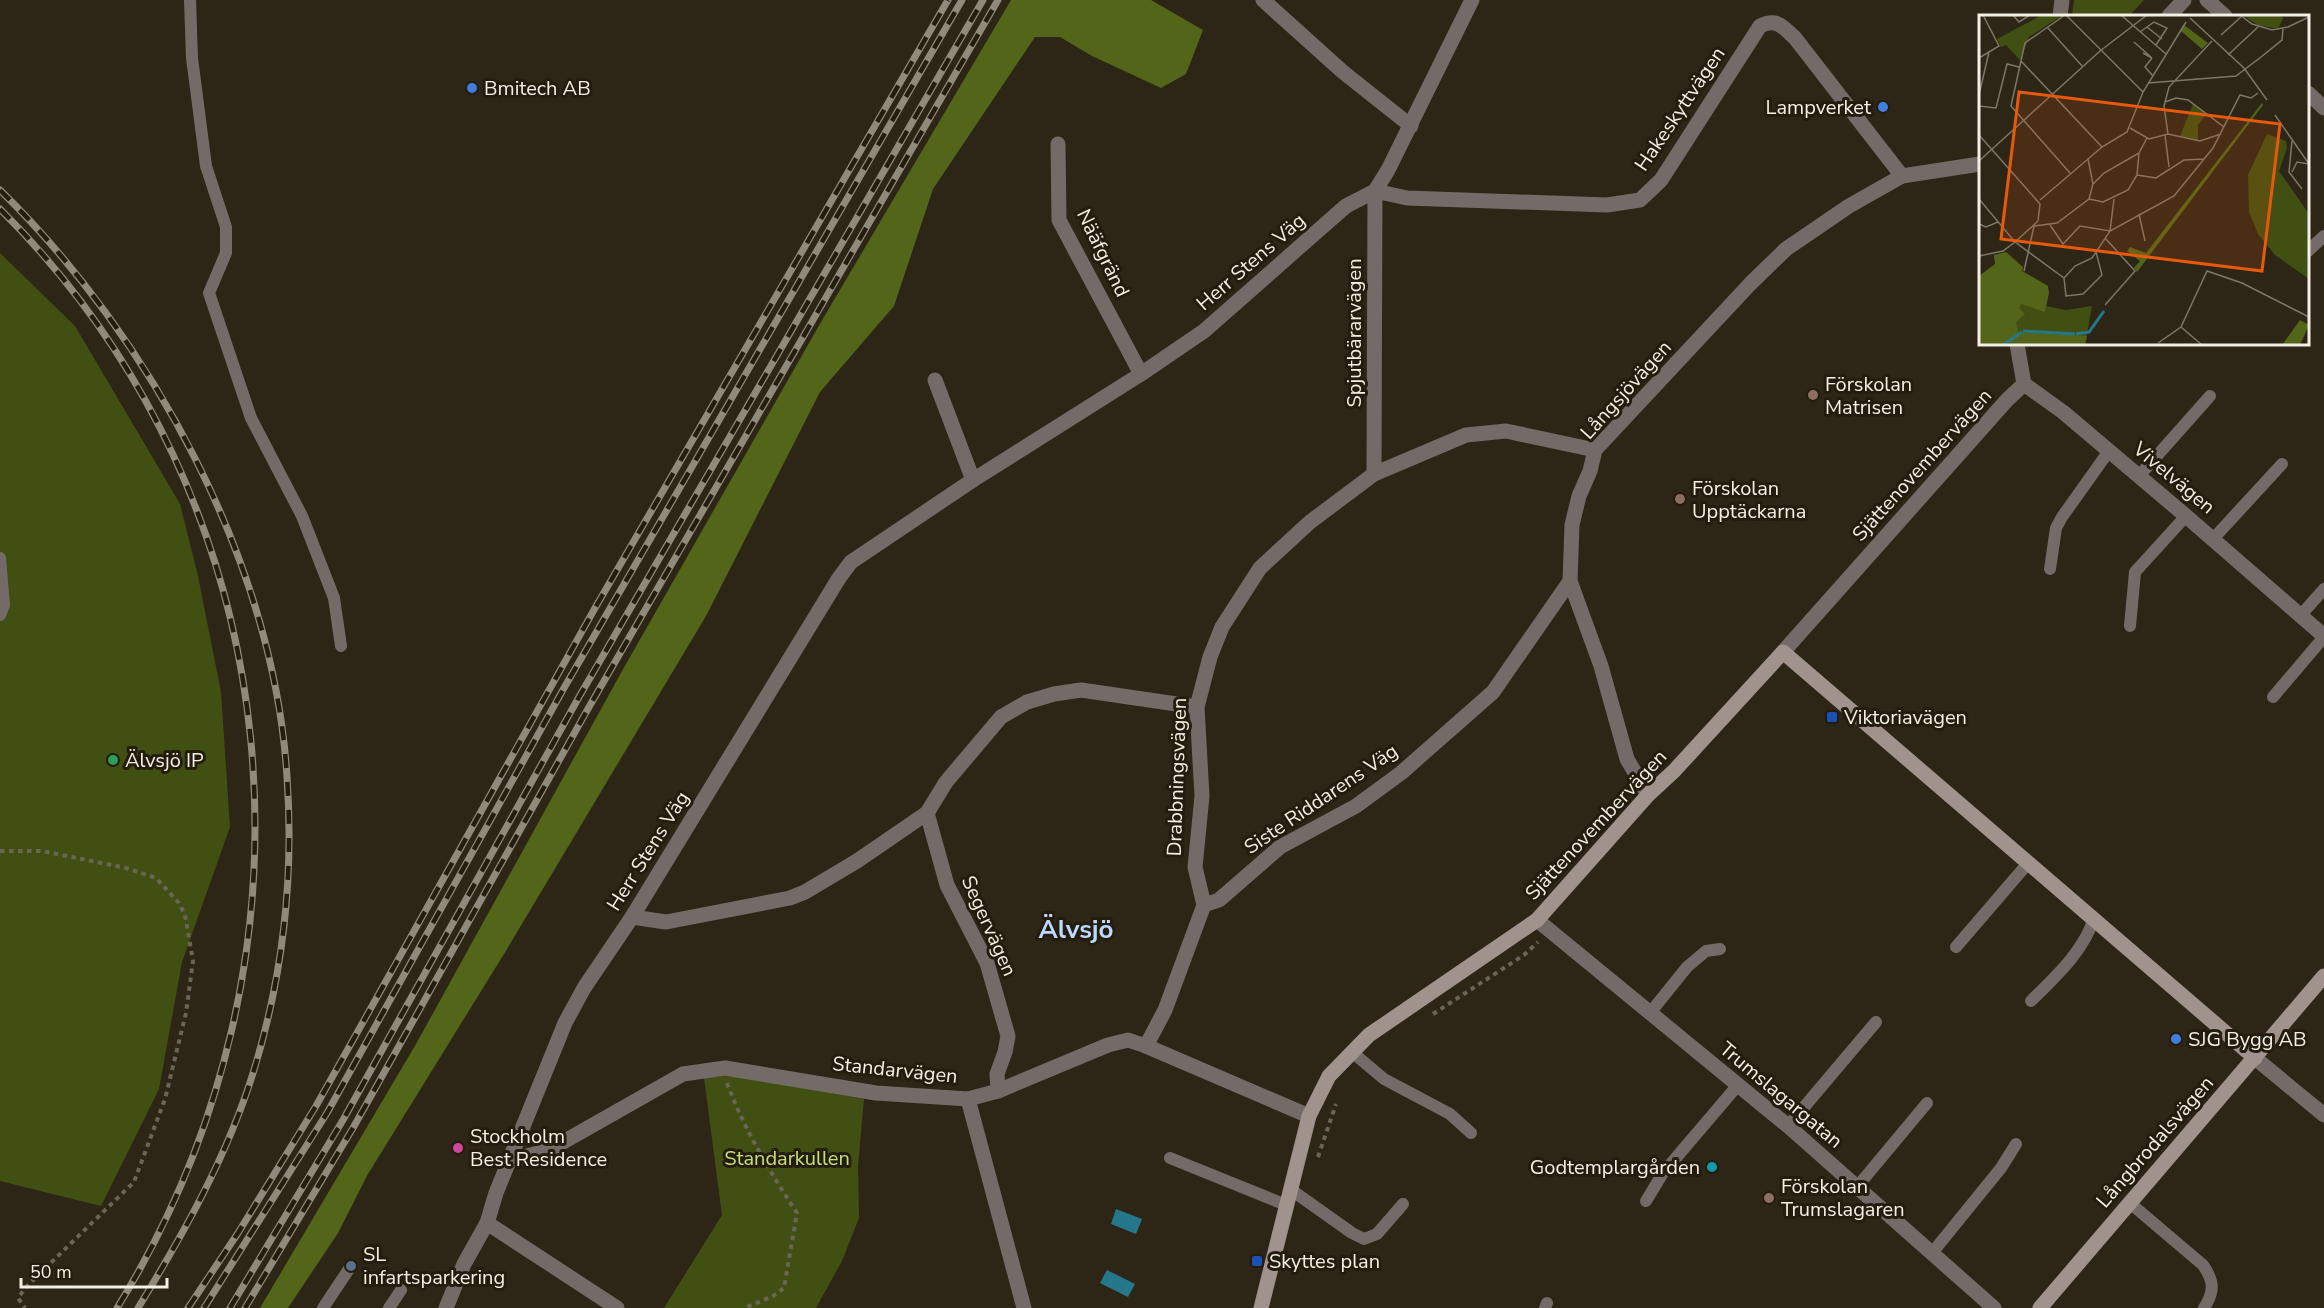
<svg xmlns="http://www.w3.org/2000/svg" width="2324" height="1308" font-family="'Nunito Sans',sans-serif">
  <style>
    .green { fill: #415012 }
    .forest { fill: #526518 }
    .water { fill: #25788b }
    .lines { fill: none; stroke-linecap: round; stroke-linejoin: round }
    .path { stroke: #6b6557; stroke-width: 4; stroke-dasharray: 4.5 4.5; stroke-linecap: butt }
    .lane { stroke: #746b68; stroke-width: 12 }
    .street { stroke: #746b68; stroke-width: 15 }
    .secondary { stroke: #a0928c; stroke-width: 15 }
    .rail-casing { stroke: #908a7d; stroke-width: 7 }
    .rail { stroke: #241d0d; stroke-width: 4.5; stroke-dasharray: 14; stroke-linecap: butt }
    .shop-dot { fill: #3f7fe0; stroke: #241d0d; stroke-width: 2 }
    .education-dot { fill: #8d6e63; stroke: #241d0d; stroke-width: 2 }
    .transit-dot { fill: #1a4fb4; stroke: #241d0d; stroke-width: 2 }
    .leisure-dot { fill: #2e9e5b; stroke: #241d0d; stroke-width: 2 }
    .hotel-dot { fill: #d1479c; stroke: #241d0d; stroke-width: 2 }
    .culture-dot { fill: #0f9aa8; stroke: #241d0d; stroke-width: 2 }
    .service-dot { fill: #5c6f8a; stroke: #241d0d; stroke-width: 2 }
    .labels { text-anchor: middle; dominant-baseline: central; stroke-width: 6; stroke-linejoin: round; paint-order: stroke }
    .poi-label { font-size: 20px; fill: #f4efe5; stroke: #241d0d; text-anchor: start }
    .street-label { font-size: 20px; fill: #f4efe5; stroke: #241d0d }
    .park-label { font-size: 20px; fill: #c3e07a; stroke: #241d0d }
    .district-label { font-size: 26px; font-weight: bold; fill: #bcd8fe; stroke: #241d0d }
    .inset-river { fill: none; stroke: #25788b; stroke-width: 3 }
    .inset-road { fill: none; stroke: #7d7669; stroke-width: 1.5 }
    .view { fill: #e8590c; fill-opacity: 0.15; stroke: #e8590c; stroke-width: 3 }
    .inset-edge { fill: none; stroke: #f4efe5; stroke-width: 3 }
  </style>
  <rect width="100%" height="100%" fill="#2d2616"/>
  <!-- green -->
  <g class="green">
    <polygon points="2074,0 2144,0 2129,16 2072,16"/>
    <polygon points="0,253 75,326 180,504 198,576 221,692 230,827 182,962 159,1089 101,1206 0,1181"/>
    <polygon points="731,1075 864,1099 858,1166 859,1218 842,1261 816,1308 664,1308 722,1215 704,1078"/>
  </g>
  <!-- forest -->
  <polygon class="forest" points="1011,0 1151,0 1203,30 1186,74 1161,88 1092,56 1060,37 1035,37 933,189 894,306 820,392 706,616 504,954 368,1174 338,1233 288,1308 260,1308 416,1044 622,671 821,322"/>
  <!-- water -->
  <g class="water">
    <polygon points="1116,1209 1142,1219 1136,1234 1111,1224"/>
    <polygon points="1107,1270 1135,1284 1128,1297 1100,1283"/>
  </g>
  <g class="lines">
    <!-- path -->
    <g class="path">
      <polyline points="0,851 42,851 126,868 156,878 179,903 185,915 193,961 186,1013 165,1099 134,1182 26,1287 18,1298 25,1308"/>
      <polyline points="1433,1014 1524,955 1538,942"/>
      <path d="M727,1083C744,1129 770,1172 797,1213L784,1288L773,1296L745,1308"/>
      <polyline points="1318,1157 1336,1104"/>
    </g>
    <!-- lane -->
    <g class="lane">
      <polyline points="190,0 192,58 206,166 226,227 226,253 209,293 251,418 302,516 334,598 341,646"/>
      <polyline points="2308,251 2324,236"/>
      <polyline points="2139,476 2210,396"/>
      <polyline points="2213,539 2282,464"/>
      <polyline points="0,558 4,605 0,615"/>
      <polyline points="2050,569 2056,528 2062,517 2109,451"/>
      <polyline points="2301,615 2324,589"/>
      <polyline points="2130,626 2135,572 2186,516"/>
      <polyline points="2273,697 2324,637"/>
      <polyline points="1956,947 2029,862"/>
      <path d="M2031,1001C2055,977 2084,951 2094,918"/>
      <polyline points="1650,1013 1687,967 1706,951 1720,949"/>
      <polyline points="1352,1052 1384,1079 1450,1114 1471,1133"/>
      <polyline points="1788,1126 1876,1022"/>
      <polyline points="1170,1158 1286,1205"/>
      <polyline points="1857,1187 1927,1103"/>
      <polyline points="1290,1189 1352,1233 1364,1239 1377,1234 1403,1204"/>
      <polyline points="1646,1201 1663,1173 1738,1085"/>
      <path d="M2130,1203L2203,1265C2214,1281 2215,1291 2204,1308"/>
      <polyline points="1932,1253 2001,1168 2016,1144"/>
      <polyline points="323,1308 349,1269"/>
      <polyline points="389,1308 401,1290"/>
      <polyline points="1545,1308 1547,1303"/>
    </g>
    <!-- street -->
    <g class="street">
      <polyline points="1263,0 1343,72 1411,126"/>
      <polyline points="2207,0 2225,16"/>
      <polyline points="2060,16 2062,0"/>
      <polyline points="2169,16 2184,0"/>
      <polyline points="2308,93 2324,108"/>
      <polyline points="1058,144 1059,220 1141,374"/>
      <polyline points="2017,344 2024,384 2063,412 2186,516 2324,636"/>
      <polyline points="935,380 973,480"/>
      <path d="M1374,474L1375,191L1407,198L1607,205L1640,200L1661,180L1760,26C1777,18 1782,26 1795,38L1902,176"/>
      <polyline points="1783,652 2007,400 2024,384"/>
      <polyline points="1648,795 1627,759 1601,666 1570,581 1572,525 1579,496 1590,471 1595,450 1750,284 1786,249 1849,206 1902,176 1980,164"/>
      <polyline points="927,813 947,885 987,963 1008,1036 1005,1052 997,1074 998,1091"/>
      <polyline points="1204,905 1219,900 1280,847 1356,806 1401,773 1493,692 1570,581"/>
      <polyline points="632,917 666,922 790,898 805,892 857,861 927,813 946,782 1001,717 1027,702 1054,694 1081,690 1197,707"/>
      <polyline points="1537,920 1788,1126 1994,1308"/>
      <polyline points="1146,1046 1165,1010 1204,905 1195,867 1202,796 1197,707 1210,657 1222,627 1260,568 1310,522 1374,474 1466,435 1506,431 1595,450"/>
      <polyline points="2255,1058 2324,1115"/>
      <polyline points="968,1099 1024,1308"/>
      <polyline points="509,1161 549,1150 683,1074 725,1068 876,1093 968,1099 998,1091 1108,1045 1128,1040 1146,1046 1309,1116"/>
      <polyline points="487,1223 617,1308"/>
      <polyline points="446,1308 464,1264 487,1223 496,1193 565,1023 584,988 632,917 839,578 851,562 973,480 1141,374 1204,331 1346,206 1375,191 1388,170 1472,0"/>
    </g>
    <!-- secondary -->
    <g class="secondary">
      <polyline points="1261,1308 1309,1116 1329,1076 1369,1035 1537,920 1648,795 1674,771 1783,652 2255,1058"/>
      <polyline points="2040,1308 2324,976"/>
    </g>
    <!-- rail casing -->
    <g class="rail-casing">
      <g id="rail">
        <path d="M0,190C151,338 274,563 287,777C294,876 283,975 254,1070C228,1155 184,1233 138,1308"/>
        <path d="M0,209C295,502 334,958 117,1308"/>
        <polyline points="188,1308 238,1233 316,1106 595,608 948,0"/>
        <polyline points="204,1308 327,1113 564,688 962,0"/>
        <polyline points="230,1308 343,1120 579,697 983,0"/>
        <polyline points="245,1308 353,1128 589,707 998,0"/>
      </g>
    </g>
    <!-- rail -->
    <use href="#rail" class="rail"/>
  </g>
  <!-- markers -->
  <g class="shop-dot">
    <circle cx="472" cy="88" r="6"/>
    <circle cx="1883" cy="107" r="6"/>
    <circle cx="2176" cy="1039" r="6"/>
  </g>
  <g class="education-dot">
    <circle cx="1813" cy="395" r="6"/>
    <circle cx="1680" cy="499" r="6"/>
    <circle cx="1769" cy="1198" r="6"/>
  </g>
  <g class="transit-dot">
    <rect x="1826" y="711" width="12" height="12" rx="3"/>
    <rect x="1251" y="1255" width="12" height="12" rx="3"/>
  </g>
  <circle class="leisure-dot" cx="113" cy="760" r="6"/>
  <circle class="hotel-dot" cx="458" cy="1148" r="6"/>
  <circle class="culture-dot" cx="1712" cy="1167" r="6"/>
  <circle class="service-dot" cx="351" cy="1266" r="6"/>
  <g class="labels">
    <!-- poi labels -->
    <g class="poi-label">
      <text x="484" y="88">Bmitech AB</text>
      <text x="1871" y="107" text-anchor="end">Lampverket</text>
      <text x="1825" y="384">Förskolan<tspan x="1825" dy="23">Matrisen</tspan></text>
      <text x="1692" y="488">Förskolan<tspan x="1692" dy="23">Upptäckarna</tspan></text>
      <text x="1844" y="717">Viktoriavägen</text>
      <text x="125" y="760">Älvsjö IP</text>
      <text x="2188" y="1039">SJG Bygg AB</text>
      <text x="470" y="1136">Stockholm<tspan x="470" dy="23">Best Residence</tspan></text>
      <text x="1700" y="1167" text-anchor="end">Godtemplargården</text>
      <text x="1781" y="1186">Förskolan<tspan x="1781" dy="23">Trumslagaren</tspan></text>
      <text x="363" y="1254">SL<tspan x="363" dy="23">infartsparkering</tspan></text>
      <text x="1269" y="1261">Skyttes plan</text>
    </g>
    <!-- street labels -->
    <g class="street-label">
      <text transform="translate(1680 109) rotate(-56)">Hakeskyttvägen</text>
      <text transform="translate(1103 253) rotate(64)">Nääfgränd</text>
      <text transform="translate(1251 262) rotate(-41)">Herr Stens Väg</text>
      <text transform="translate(1354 333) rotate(-90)">Spjutbärarvägen</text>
      <text transform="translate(1626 390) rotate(-48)">Långsjövägen</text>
      <text transform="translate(1922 465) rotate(-48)">Sjättenovembervägen</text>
      <text transform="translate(2174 478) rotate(40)">Vivelvägen</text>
      <text transform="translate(1177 777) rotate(-88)">Drabbningsvägen</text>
      <text transform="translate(1321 799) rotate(-34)">Siste Riddarens Väg</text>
      <text transform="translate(1596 825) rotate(-47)">Sjättenovembervägen</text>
      <text transform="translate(648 851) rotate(-58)">Herr Stens Väg</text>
      <text transform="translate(989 926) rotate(66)">Segervägen</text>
      <text transform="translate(895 1070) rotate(6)">Standarvägen</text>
      <text transform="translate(1781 1095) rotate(40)">Trumslagargatan</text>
      <text transform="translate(2155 1142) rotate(-49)">Långbrodalsvägen</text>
    </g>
    <!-- park labels -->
    <g class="park-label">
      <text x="787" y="1158">Standarkullen</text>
    </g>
    <!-- district labels -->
    <g class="district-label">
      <text x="1076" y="929">Älvsjö</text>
    </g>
  </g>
  <!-- overview -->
  <g transform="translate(1979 15)">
    <rect width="330" height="330" fill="#2d2616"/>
    <path d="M63,0H84L50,22L41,45L27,30L22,32L18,24ZM263,0H302L304,4L299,13H294L279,10ZM214,89L228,98L219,110V125L201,121ZM288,119L307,126L308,133L300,156L330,199V264L296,240L279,219L270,197L269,160ZM21,246L44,252L43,256L69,271L67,291L87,295L113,291L106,330H0V261Z" fill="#415012"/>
    <path d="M205,10L229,28L223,34L202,16ZM283,88L284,90L158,257L155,253L161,246L148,236L151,232L167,238ZM27,237L44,252L43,256L69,271L70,278L66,297L42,289L40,293L46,299L37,307L39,317L108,321L106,330H0V261L16,249L15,240ZM321,305L330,310L321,330H303Z" fill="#526518"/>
    <path class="inset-river" d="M44,316L96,319M97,319L110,317L125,296M24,330L43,317"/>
    <path class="inset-road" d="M34,0L40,7L51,0M86,0L46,28L32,91L91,158M87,0L164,77M142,0L187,39M261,0L273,9L293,15L309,12L330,2M211,3L265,53L288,85M68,12L104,52M168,12L183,24M161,17L175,7L188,13L177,30M242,20L262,2M155,27L173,43L164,38M249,40L279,12M0,43L20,31L4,0M173,43L166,52L174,61M42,46L123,132M277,46L303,25L304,14M169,68L257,61L278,45M0,80L10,37M186,87L197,83L209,85L245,112M0,91L17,93L28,49L40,52M296,100L330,149M151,113L170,124L189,119L221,126L242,119M189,119L185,91L190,72L233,26M0,120L61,189L59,206L36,227L24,236L0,241M186,120L190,152M313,126L310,157L323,174M0,146L121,36L168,0M313,157L318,147L330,149M158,160L177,163L205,145L225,144M114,169L125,158L160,138M0,184L36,227L85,263M110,184L124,187L149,175L158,160L160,138L168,123M61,185L123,132L148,117L164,77L207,7M160,199L166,226M0,209L7,212L19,207M71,210L84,229L101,211L131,216L135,184M55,211L78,208L110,184L114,169L109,144M126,223L156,256L126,290M117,237L123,260L104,279L87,281L85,263L96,251L113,243L131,216L195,181L234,133L261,80L272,83L279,78M45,256L55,211M202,312L223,330M179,328L202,312L228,256L263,268L330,302"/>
    <path class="view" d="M40,77L301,109L283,256L22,224Z"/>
    <rect width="330" height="330" class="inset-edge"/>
  </g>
  <!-- scale -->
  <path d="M21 1278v9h146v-9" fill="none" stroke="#f4efe5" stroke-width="3"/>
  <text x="30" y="1278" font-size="18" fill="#f4efe5" stroke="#241d0d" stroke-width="4.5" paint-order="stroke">50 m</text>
</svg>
